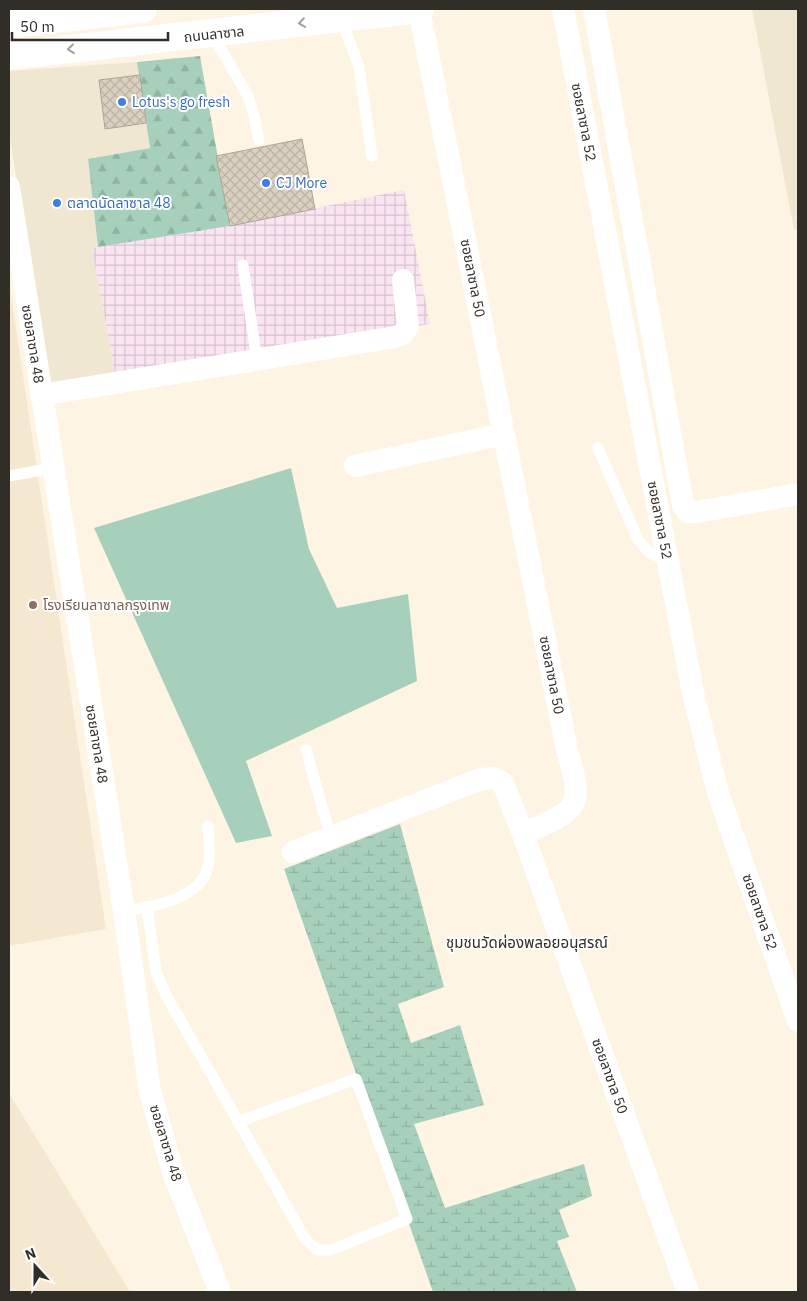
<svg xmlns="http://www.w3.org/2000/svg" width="807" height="1301" font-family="'IBM Plex Sans','Noto Sans Thai',sans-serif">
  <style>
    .commercial { fill: #efe7d2 }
    .industrial { fill: url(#industrial-grid) }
    .built { fill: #f5e8d1 }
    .green { fill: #a6d0bb }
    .forest { fill: url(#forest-firs) }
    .wetland { fill: url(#wetland-marsh) }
    .building { fill: url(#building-cross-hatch); stroke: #aea595 }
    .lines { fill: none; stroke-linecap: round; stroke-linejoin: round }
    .service { stroke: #fff; stroke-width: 11 }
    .minor { stroke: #fff; stroke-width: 22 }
    .tertiary { stroke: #fff; stroke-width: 28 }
    .oneway { stroke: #a2a09e }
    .shop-dot { fill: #3f7fe0; stroke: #fff; stroke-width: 2 }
    .education-dot { fill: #8d6e63; stroke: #fff; stroke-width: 2 }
    .labels { text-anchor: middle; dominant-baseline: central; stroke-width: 4; stroke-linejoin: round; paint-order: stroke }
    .street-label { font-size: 14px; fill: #312d27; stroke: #fff }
    .shop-label { font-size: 14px; fill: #366cbe; stroke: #fff; text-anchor: start }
    .education-label { font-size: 14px; fill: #785e54; stroke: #fff; text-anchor: start }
    .neighbourhood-label { font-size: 15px; fill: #312d27; stroke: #fff }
  </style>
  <defs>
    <pattern id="industrial-grid" width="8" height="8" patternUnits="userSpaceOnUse" patternTransform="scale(1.25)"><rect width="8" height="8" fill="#fae4f2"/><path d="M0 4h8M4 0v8" fill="none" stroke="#d7c4d0"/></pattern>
    <pattern id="forest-firs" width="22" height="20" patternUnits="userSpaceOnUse" patternTransform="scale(1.25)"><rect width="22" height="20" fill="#a6d0bb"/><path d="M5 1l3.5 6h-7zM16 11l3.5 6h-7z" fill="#8fb3a1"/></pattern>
    <pattern id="wetland-marsh" width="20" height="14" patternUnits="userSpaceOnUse" patternTransform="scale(1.25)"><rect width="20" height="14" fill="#a6d0bb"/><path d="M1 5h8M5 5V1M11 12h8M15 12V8" fill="none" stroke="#8fb3a1"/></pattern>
    <pattern id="building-cross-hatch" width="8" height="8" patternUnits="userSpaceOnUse" patternTransform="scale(1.25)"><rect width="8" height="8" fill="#dad0c0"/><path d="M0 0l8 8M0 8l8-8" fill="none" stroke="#bcb3a5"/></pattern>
  </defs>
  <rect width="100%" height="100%" fill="#fef4e3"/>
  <!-- commercial -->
  <g class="commercial">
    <polygon points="752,9 798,9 798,229 794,230"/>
    <polygon points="137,62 150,148 88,159 98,247 93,248 115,373 50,384 9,133 9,71"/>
  </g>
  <!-- industrial -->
  <polygon class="industrial" points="404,190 430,324 115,373 92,248 230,226"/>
  <!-- built -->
  <g class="built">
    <polygon points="9,282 106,929 9,946"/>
    <polygon points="9,1093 130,1292 9,1292"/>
  </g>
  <!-- green -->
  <polygon class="green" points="291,468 309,549 337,608 408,594 417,681 246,761 272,836 236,843 94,528"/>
  <!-- forest -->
  <polygon class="forest" points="200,56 230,226 98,247 88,159 150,148 137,62"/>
  <!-- wetland -->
  <polygon class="wetland" points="400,824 444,987 398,1004 411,1043 460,1025 484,1105 414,1124 445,1208 584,1164 592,1196 559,1210 569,1237 557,1241 577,1292 433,1292 284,869"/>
  <!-- building -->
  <g class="building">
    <polygon points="140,75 146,123 105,129 99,80"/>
    <polygon points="302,139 315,209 230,226 216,156"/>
  </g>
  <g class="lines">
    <!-- service -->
    <g class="service">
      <polyline points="340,17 359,66 372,156"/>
      <polyline points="212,34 248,96 253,111 259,140"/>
      <polyline points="243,265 257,361"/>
      <polyline points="598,448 638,540 650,553 668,561"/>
      <polyline points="9,476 53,468"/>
      <polyline points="306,750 331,838"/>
      <polyline points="147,907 156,972 166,995 306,1240 317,1250 331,1250 407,1219 356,1079 238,1122"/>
      <path d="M124,911C149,907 182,902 200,883C213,869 209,843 208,826"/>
    </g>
    <!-- minor -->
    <g class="minor">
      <path d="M419,9L567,750C585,811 577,809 523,834L688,1292"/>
      <polyline points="563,9 693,693 718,793 798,1021"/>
      <polyline points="594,9 683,505 688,512 697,512 798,494"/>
      <polyline points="9,187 124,911 150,1091 173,1172 220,1292"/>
      <polyline points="41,395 395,337 403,334 408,326 403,280"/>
      <polyline points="355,466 504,434"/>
      <polyline points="293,852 481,779 494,778 503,783 523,834"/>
    </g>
    <!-- tertiary -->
    <g class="tertiary">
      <polyline points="9,24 143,9"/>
      <polyline points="9,56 420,9"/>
    </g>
  </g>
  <!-- one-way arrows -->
  <defs><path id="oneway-chevron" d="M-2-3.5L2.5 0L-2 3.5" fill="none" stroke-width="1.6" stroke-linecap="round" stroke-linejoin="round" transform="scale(1.25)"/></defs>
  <g class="oneway">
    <use href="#oneway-chevron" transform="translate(302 23) rotate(172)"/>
    <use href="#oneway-chevron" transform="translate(71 49) rotate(174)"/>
  </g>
  <!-- markers -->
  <g class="shop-dot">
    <circle cx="122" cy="102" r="5"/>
    <circle cx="266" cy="183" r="5"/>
    <circle cx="57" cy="203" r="5"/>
  </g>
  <circle class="education-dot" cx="33" cy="605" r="5"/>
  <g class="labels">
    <!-- street labels -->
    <g class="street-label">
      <text transform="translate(214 34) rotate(-6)">ถนนลาซาล</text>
      <text transform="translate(584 122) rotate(79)">ซอยลาซาล 52</text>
      <text transform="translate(473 278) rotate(79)">ซอยลาซาล 50</text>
      <text transform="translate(33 344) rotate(81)">ซอยลาซาล 48</text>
      <text transform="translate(660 520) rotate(79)">ซอยลาซาล 52</text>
      <text transform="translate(552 675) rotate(79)">ซอยลาซาล 50</text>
      <text transform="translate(97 744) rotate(81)">ซอยลาซาล 48</text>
      <text transform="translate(760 912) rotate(71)">ซอยลาซาล 52</text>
      <text transform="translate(610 1076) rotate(70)">ซอยลาซาล 50</text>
      <text transform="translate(166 1143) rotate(73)">ซอยลาซาล 48</text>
    </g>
    <!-- shop labels -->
    <g class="shop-label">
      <text x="132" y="102">Lotus's go fresh</text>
      <text x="276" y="183">CJ More</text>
      <text x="67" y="203">ตลาดนัดลาซาล 48</text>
    </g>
    <!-- education labels -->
    <g class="education-label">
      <text x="43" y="605">โรงเรียนลาซาลกรุงเทพ</text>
    </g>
    <!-- neighbourhood labels -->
    <g class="neighbourhood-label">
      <text x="527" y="942">ชุมชนวัดผ่องพลอยอนุสรณ์</text>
    </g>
  </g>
  <!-- border -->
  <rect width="807" height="1301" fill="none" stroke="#312d27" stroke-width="20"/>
  <!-- north arrow -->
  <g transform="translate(35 1266) rotate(339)" stroke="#ffffff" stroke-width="4" paint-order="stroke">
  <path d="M0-4L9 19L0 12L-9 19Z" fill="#312d27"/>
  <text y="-8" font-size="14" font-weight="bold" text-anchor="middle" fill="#312d27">N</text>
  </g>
  <!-- scale -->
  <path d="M12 32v8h156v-8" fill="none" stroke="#312d27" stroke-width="2.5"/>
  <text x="20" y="32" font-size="15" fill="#312d27" stroke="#ffffff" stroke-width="4" paint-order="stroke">50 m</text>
</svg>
